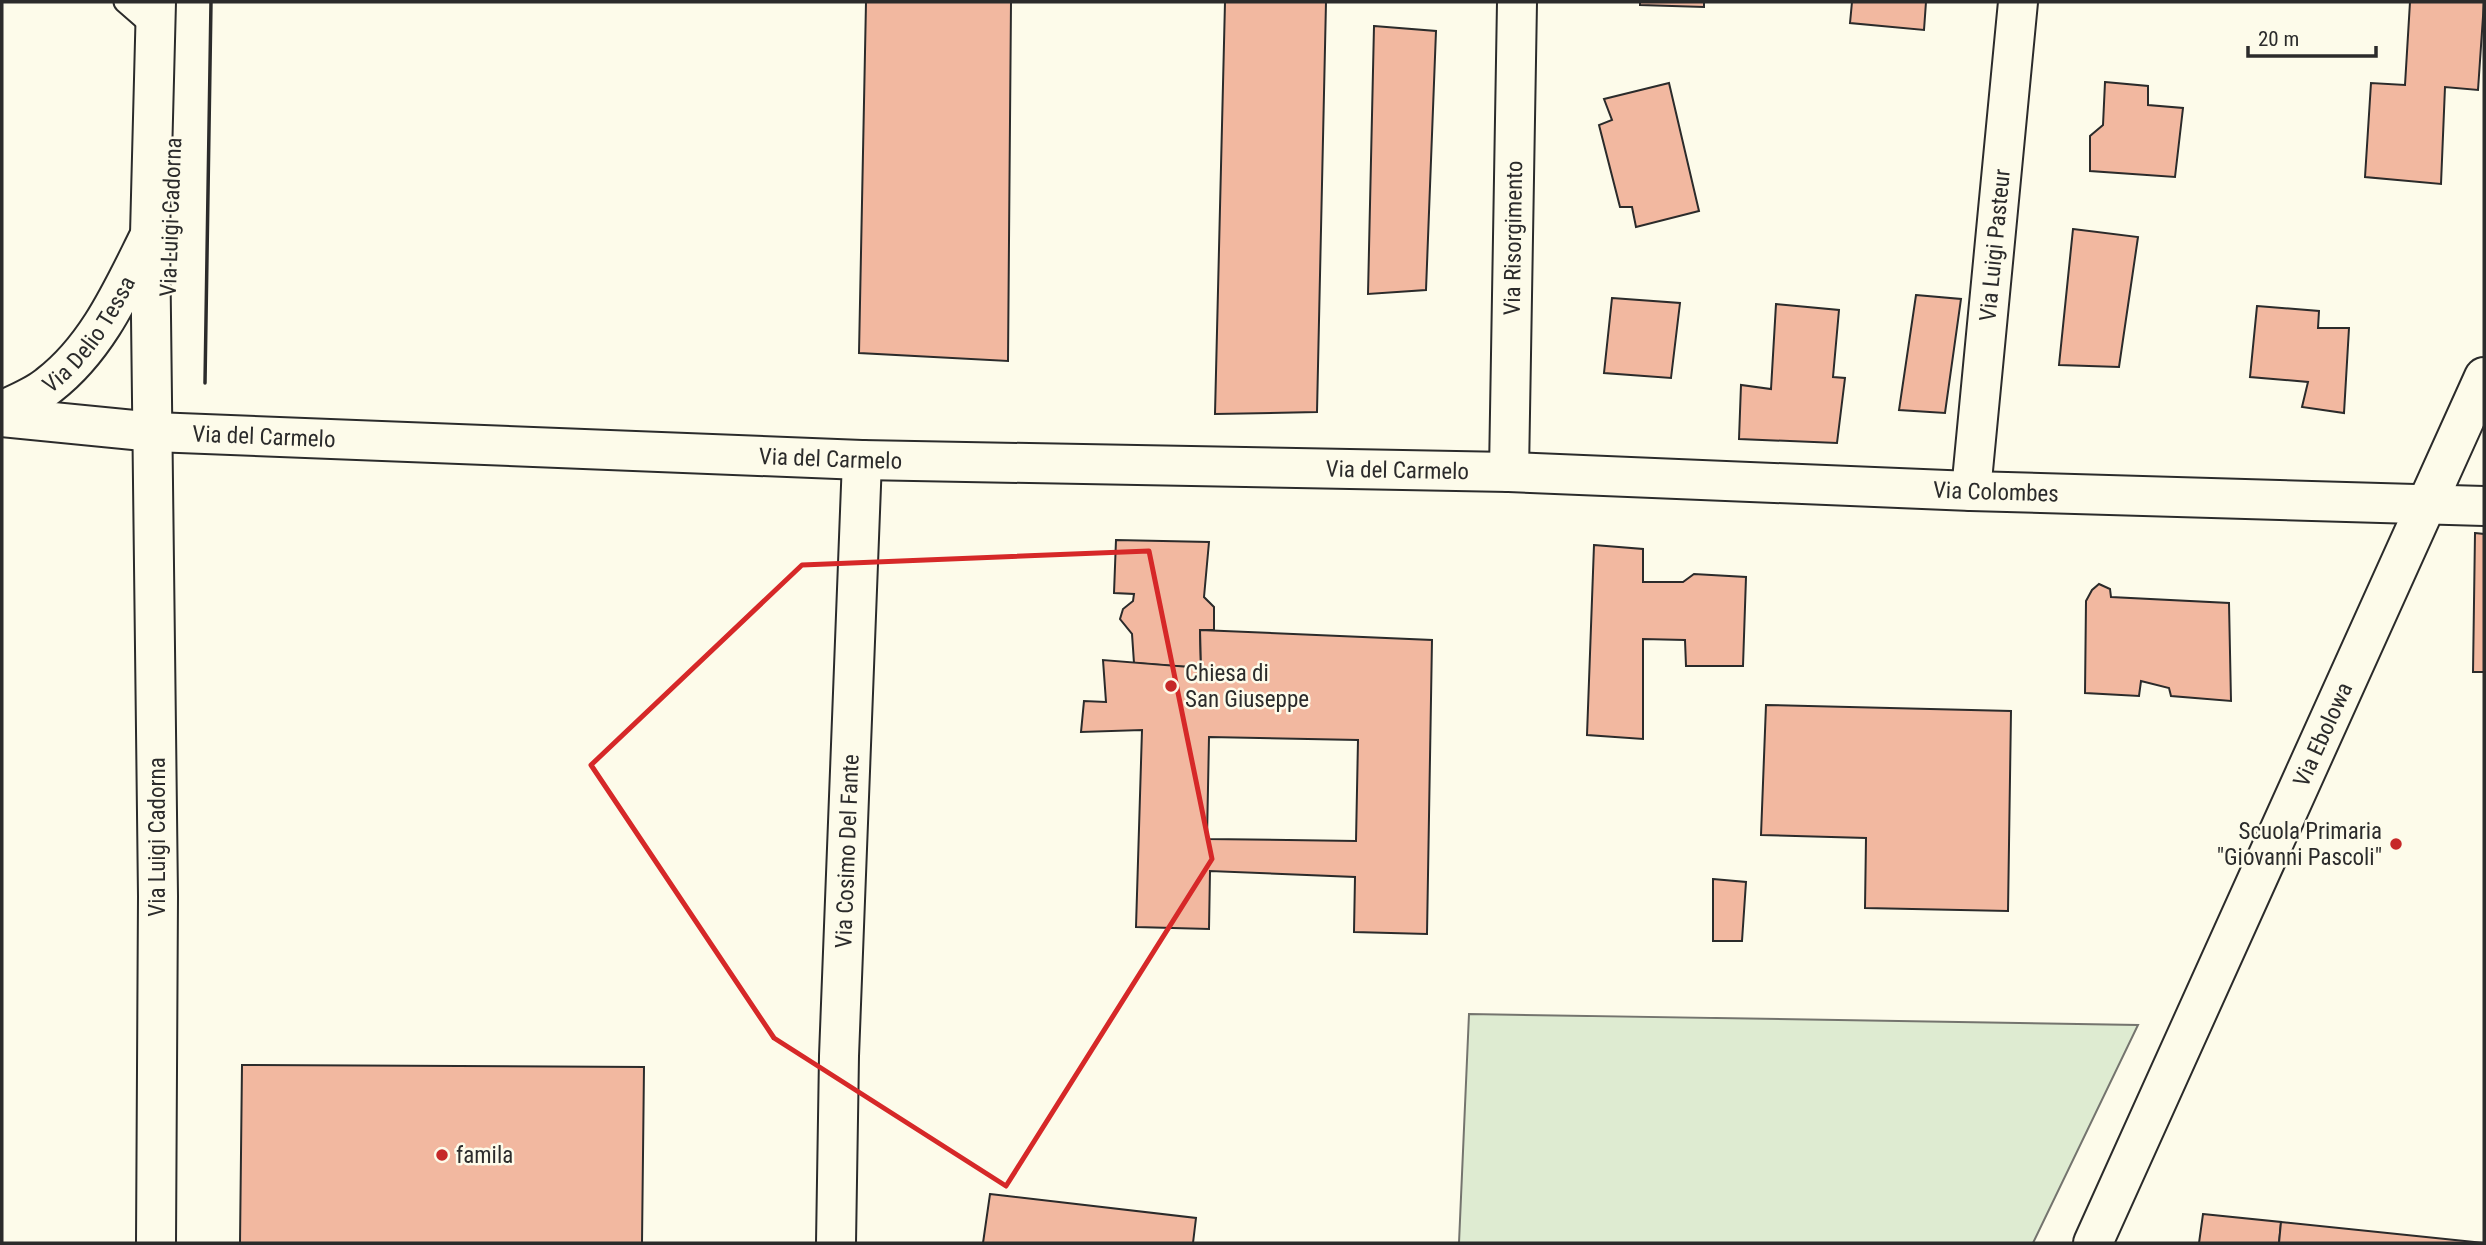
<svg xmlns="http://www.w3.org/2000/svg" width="2486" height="1245" font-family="'Roboto Condensed',sans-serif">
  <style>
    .green { fill: #deebd1; stroke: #74746e; stroke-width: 2 }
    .building { fill: #f2b8a0; stroke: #2b2b2b; stroke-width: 2; fill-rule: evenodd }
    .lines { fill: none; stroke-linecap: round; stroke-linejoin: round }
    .service-casing { stroke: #2b2b2b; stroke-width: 23 }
    .minor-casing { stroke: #2b2b2b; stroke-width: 42 }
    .primary-casing { stroke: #2b2b2b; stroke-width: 42 }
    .service { stroke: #fdfbea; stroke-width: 19 }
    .minor { stroke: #fdfbea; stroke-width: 38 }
    .primary { stroke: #fdfbea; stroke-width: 38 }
    .wall { stroke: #2b2b2b; stroke-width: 3.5 }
    .marked { fill: none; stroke: #d62828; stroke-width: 5; stroke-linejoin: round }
    .poi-dot { fill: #c62828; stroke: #fdfbea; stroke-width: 2.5 }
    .labels { text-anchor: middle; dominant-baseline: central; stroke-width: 5; stroke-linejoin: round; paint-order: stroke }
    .street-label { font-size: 23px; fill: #2b2b2b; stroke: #fdfbea }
    .poi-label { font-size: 23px; fill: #2b2b2b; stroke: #fdfbea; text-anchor: start }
  </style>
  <rect width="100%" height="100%" fill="#fdfbea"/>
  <!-- green -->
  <polygon class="green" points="1469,1014 2138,1025 2033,1243 1459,1243"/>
  <!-- building -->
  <g class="building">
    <polygon points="866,2 1011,2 1008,361 859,353"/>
    <polygon points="1225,2 1326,2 1317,412 1215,414"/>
    <polygon points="1640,2 1704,2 1704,7 1640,5"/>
    <polygon points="1852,2 1926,2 1924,30 1850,23"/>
    <polygon points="2410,2 2484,2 2478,90 2445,87 2441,184 2365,177 2371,83 2405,85"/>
    <polygon points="1374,26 1436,31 1426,290 1368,294"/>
    <polygon points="2105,82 2148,86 2148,105 2183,108 2175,177 2090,171 2090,136 2103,125"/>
    <polygon points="1669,83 1699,211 1636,227 1632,207 1620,207 1599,125 1612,120 1604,99"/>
    <polygon points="2073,229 2138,237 2119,367 2059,365"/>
    <polygon points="1916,295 1961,299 1945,413 1899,410"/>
    <polygon points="1612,298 1680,303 1671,378 1604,373"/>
    <polygon points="1776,304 1839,310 1833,377 1845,378 1837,443 1739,439 1741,385 1771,389"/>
    <polygon points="2257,306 2319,311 2318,328 2349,328 2344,413 2302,407 2308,382 2250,377"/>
    <polygon points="2475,533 2484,534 2484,672 2473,672"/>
    <polygon points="1116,540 1209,542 1204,597 1214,607 1214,630 1200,630 1201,668 1134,663 1132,634 1120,619 1123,609 1133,601 1134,594 1114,593"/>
    <polygon points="1594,545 1643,549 1643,582 1683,582 1694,574 1746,577 1743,666 1686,666 1685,640 1643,639 1643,739 1587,735"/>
    <polygon points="2099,584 2110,589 2111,597 2229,603 2231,701 2171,696 2169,688 2141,681 2139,696 2085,693 2086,601 2092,590"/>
    <path d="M1200,630L1432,640L1427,934L1354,932L1355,877L1210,871L1209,929L1136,927L1142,730L1081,732L1084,701L1106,702L1103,660L1201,668ZM1209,737L1358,740L1356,841L1207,839Z"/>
    <polygon points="1766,705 2011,711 2008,911 1865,908 1866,838 1761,835"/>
    <polygon points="1713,879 1746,882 1742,941 1713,941"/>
    <polygon points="242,1065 644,1067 642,1243 240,1243"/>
    <polygon points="990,1194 1196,1218 1193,1243 983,1243"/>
    <polygon points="2203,1214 2281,1222 2279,1243 2199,1243"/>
    <polygon points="2281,1222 2484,1243 2279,1243"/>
  </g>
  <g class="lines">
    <!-- service casing -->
    <g class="service-casing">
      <polyline id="service" points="124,2 155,29"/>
    </g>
    <!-- minor casing -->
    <g class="minor-casing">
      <g id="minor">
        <path id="s1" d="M154,432L862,460L1509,472L1971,491L2484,506"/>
        <path id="s2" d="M1509,472L1517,2"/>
        <path id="s3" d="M1971,491L2018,2"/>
        <path id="s4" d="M836,1243L839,1056L862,460"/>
        <path id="s5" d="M2093,1243L2484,377"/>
      </g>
    </g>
    <!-- primary casing -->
    <g class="primary-casing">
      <g id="primary">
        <path id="s6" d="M2,411C17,403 36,396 49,385C97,348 122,291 148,239"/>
        <polyline points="2,417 154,432"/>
        <polyline points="156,1243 158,896 150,234 156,2"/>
      </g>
    </g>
    <!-- service -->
    <use href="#service" class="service"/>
    <!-- minor -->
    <use href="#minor" class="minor"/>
    <!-- primary -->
    <use href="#primary" class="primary"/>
    <!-- wall -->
    <polyline class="wall" points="205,383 211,2"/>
  </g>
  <!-- marked area -->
  <path class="marked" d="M1149,551L1212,859L1006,1186L774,1038L591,765L802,565Z"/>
  <!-- markers -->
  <g class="poi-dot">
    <circle cx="1171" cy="686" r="7"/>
    <circle cx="2396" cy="844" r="7"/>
    <circle cx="442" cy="1155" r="7"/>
  </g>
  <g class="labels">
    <!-- street labels -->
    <g class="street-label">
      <text transform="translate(171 217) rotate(-88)">Via Luigi Cadorna</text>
      <text stroke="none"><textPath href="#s2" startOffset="234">Via Risorgimento</textPath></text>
      <text stroke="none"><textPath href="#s3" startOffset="247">Via Luigi Pasteur</textPath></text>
      <text stroke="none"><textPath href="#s6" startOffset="119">Via Delio Tessa</textPath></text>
      <text stroke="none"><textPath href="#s1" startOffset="110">Via del Carmelo</textPath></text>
      <text stroke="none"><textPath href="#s1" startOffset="677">Via del Carmelo</textPath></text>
      <text stroke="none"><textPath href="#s1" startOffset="1244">Via del Carmelo</textPath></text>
      <text stroke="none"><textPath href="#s1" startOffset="1843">Via Colombes</textPath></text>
      <text stroke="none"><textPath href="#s5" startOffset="558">Via Ebolowa</textPath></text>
      <text transform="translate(157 837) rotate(-90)">Via Luigi Cadorna</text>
      <text stroke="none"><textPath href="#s4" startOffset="392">Via Cosimo Del Fante</textPath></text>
    </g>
    <!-- poi labels -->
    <g class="poi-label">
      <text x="1185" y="673">Chiesa di<tspan x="1185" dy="26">San Giuseppe</tspan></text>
      <text x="2382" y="831" text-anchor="end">Scuola Primaria<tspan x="2382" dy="26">"Giovanni Pascoli"</tspan></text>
      <text x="456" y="1155">famila</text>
    </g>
  </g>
  <!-- border -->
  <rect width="2486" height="1245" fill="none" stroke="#2b2b2b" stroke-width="7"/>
  <!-- scale -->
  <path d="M2248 46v10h128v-10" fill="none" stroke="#2b2b2b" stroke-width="3.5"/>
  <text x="2258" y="46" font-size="21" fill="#2b2b2b" stroke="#fdfbea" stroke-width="5" paint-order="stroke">20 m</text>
</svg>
